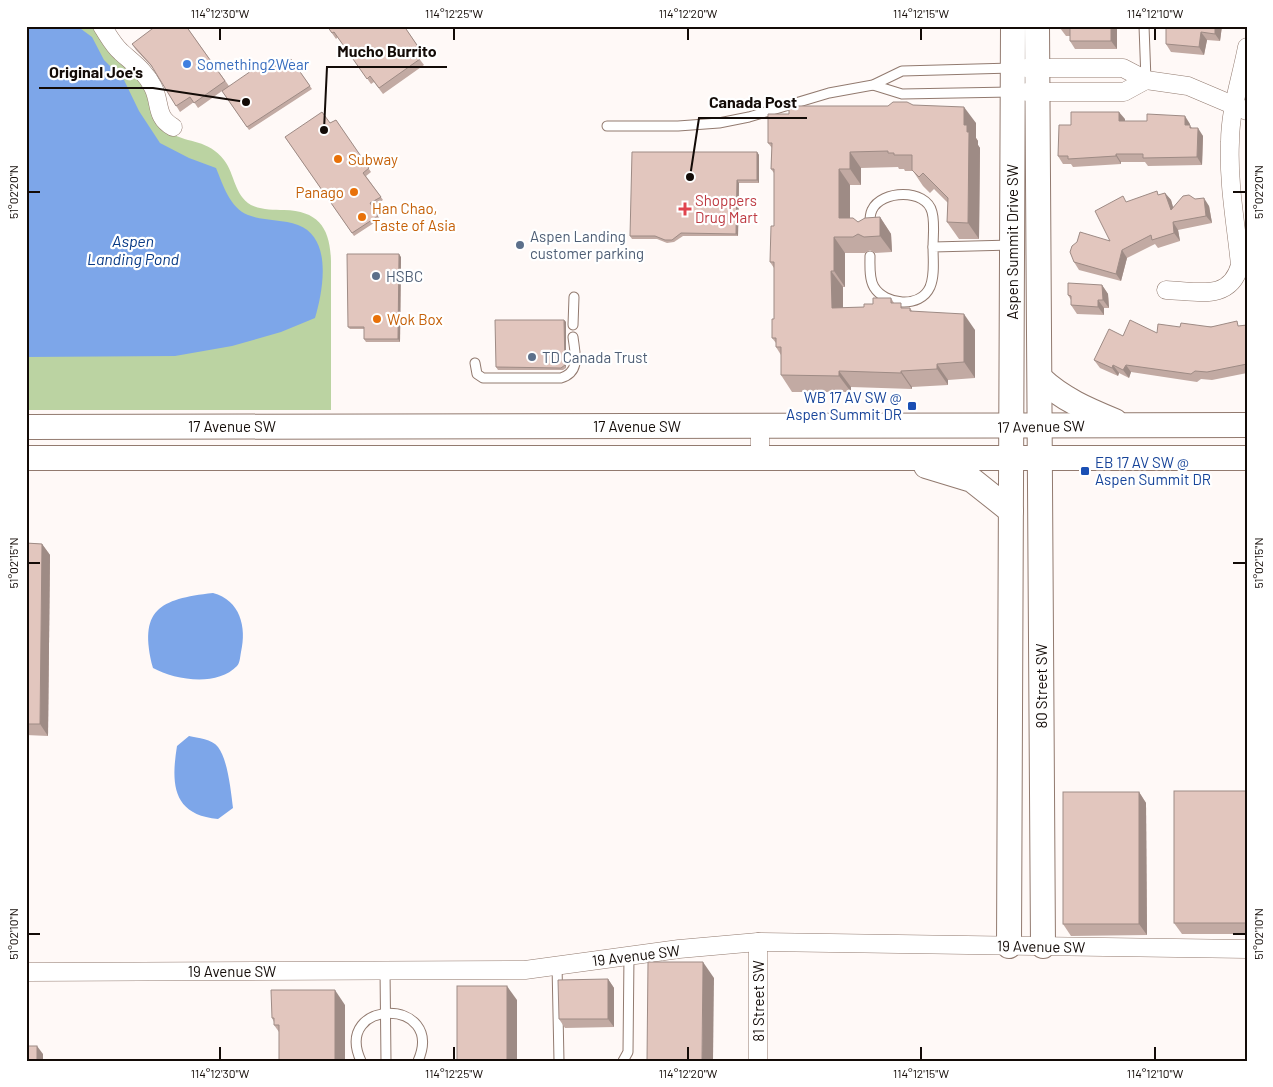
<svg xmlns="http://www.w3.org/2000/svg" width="1273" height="1087" font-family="Barlow,sans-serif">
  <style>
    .green { fill: #bbd3a2 }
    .water { fill: #7da6e9 }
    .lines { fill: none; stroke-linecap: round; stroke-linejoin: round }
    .lane-casing { stroke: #927a6f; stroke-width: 11 }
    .street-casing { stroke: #927a6f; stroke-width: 19 }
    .secondary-casing { stroke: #927a6f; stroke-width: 26 }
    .lane { stroke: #fff; stroke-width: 9 }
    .street { stroke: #fff; stroke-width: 18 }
    .secondary { stroke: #fff; stroke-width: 24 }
    .wall { fill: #c2aaa3 }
    .shaded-wall { fill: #9e8b85 }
    .building { fill: #e2c6be; stroke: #9e8b85 }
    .ticks { fill: none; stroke: #130b07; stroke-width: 2 }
    .shop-dot { fill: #3f7fe0; stroke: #fff; stroke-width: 2 }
    .food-dot { fill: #e8710a; stroke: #fff; stroke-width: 2 }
    .health-dot { fill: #e0444e; stroke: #fff; stroke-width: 2 }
    .service-dot { fill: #5c6f8a; stroke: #fff; stroke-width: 2 }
    .transit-dot { fill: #1a4fb4; stroke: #fff; stroke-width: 2 }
    .labels { text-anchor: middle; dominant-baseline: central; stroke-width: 4.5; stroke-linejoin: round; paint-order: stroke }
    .shop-label { font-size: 15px; fill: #366cbe; stroke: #fff; text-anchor: start }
    .food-label { font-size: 15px; fill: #c56008; stroke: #fff; text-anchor: start }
    .health-label { font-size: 15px; fill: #be3a42; stroke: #fff; text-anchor: start }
    .service-label { font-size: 15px; fill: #4e5e75; stroke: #fff; text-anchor: start }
    .street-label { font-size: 15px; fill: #130b07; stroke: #fff }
    .transit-label { font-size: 15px; fill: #164399; stroke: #fff; text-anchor: end }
    .water-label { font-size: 16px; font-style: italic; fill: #073985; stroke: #fff }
    .leader { fill: none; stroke: #130b07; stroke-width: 2 }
    .callout-dot { fill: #130b07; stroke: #fff; stroke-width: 2 }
    .callout-label { font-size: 16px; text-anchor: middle; font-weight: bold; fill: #130b07; stroke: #fff; stroke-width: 4.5; stroke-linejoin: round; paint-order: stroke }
    .neatline { fill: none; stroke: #130b07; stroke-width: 2 }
    .ticks-label { font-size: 12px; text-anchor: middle; fill: #130b07 }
  </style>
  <rect width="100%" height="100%" fill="#fff9f7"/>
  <!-- green -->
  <path class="green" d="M26,26H96C111,43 143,74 149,96C151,104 149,113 156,120C161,124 166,129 171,133C189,144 208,139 224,160C235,174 234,195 251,205C261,210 273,210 284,210C319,211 330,228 331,261V410H26Z"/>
  <!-- water -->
  <g class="water">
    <path d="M26,26H77L92,37L104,60L124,80L139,111L160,143L189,158L216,168C223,185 230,208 248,215C263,221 282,219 298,225C333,238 323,291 315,318L281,332L232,346L175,356L26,357Z"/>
    <path d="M213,593C240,600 247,627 241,652C240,657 240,663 237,666C217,687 175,680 153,668C138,610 159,599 213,593Z"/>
    <path d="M189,736C198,738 212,739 218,747C228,760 231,792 233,808L218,819C172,815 171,783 177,746Z"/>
  </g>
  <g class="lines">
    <!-- lane casing -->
    <g class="lane-casing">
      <g id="lane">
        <polyline points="1144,26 1146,80"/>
        <polyline points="873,85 902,94 1011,92"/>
        <polyline points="607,126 678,126 719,123 749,117 829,93 873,85 902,71 1012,68"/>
        <path d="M870,229C870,224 869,216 872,210C881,190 926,188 932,212C935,223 933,237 933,247"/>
        <path d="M870,256C870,265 869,279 874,287C885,305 920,309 930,287C935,275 933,260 933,247L1012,245"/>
        <polyline points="573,325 574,297"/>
        <path d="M475,363L477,374L483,378H561C581,372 575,354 573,337"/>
        <polyline points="557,965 559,1061"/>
        <polyline points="385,970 386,1061"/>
        <path d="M361,1061C332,998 446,997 418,1061"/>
        <polyline points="623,1061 628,1052 629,955"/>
      </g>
    </g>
    <!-- street casing -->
    <g class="street-casing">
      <g id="street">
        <path d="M102,26C108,35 113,45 121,52C133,63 145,71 153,87C161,103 155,117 173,127"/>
        <polyline points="1026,68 1123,68 1146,80 1188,86 1247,111"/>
        <polyline points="1027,92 1124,92 1146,80"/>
        <path d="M1166,290C1197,291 1230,302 1240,265C1236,224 1228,183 1230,142C1230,110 1241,79 1247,47"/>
        <polyline points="760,425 760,458"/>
        <polyline points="758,942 758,1061"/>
        <polyline points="26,972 525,970 679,949 758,942 1247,949"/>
      </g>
    </g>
    <!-- secondary casing -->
    <g class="secondary-casing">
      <g id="secondary">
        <polyline points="1037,26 1043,946"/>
        <path d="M1040,378C1062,399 1088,410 1115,421"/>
        <polyline points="26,427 1247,425"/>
        <polyline points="26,458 1247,458"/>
        <polyline points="926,466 972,480 1011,511"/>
        <polyline points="1009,946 1013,26"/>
      </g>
    </g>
    <!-- lane -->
    <use href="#lane" class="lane"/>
    <!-- street -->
    <use href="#street" class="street"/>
    <!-- secondary -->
    <use href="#secondary" class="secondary"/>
  </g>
  <!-- wall -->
  <g class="wall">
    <polygon points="186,26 229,86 277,68 291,59 312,89 249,130 222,91 198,108 194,102 180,112 153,68 136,50 132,44"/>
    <polygon points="242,26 249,26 245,29"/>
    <polygon points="327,26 404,26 423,54 418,57 424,65 383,94 374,82 371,84 338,37 336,39"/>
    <polygon points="1061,26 1117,26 1117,49 1075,49 1070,41 1070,36 1066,36 1060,28"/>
    <polygon points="1166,26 1222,26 1220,41 1207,40 1204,55 1171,52 1166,44"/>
    <polygon points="913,105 976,123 976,138 978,141 978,145 980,148 979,239 959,239 947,222 948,203 934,189 930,193 923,186 913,171 905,171 904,169 899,169 898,167 861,168 861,185 850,185 850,218 858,222 880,217 891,234 892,252 875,253 870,250 865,253 845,253 845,287 843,287 843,308 864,307 891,298 894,303 904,308 910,308 912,311 975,330 975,378 948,380 948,385 912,387 912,389 851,387 851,392 792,392 781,375 781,355 776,347 776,343 772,338 774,319 774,268 770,262 774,226 774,173 771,169 772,148 768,143 789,114"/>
    <polygon points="1125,119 1125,121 1190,124 1190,126 1192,128 1203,136 1202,165 1148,166 1145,162 1121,162 1121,164 1073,167 1071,164 1063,164 1058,156 1071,125"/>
    <polygon points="336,120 371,172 366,176 383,200 372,207 380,219 354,236 285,137 330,123"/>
    <polygon points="757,152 759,155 759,183 739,183 738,236 683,236 674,242 667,243 657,239 632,239 630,236"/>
    <polygon points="1165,193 1171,200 1173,207 1195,199 1209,206 1212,223 1178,230 1180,241 1158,248 1155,244 1127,258 1121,281 1079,270 1074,262 1110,241 1127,202 1159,195"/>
    <polygon points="401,257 400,342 366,342 364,339 364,329 350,329 348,327"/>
    <polygon points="1102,285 1108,294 1109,308 1104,308 1104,315 1077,314 1071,305 1071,300 1068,295"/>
    <polygon points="564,320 566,322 566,368 563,370 498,370 496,367"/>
    <polygon points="1247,325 1247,373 1212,380 1201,379 1197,382 1131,372 1129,378 1119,373 1118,376 1100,368 1094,360 1123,336 1157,333 1180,327 1241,326"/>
    <polygon points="26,543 42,544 50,555 48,736 26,735"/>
    <polygon points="1247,791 1247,934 1182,934 1174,923"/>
    <polygon points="1139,792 1146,803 1147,935 1071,936 1063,924"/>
    <polygon points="608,979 614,988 614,1027 565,1028 559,1019"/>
    <polygon points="345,1005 279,1032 274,1025 274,1022 272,1018"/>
  </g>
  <!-- shaded-wall -->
  <g class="shaded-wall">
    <polygon points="1111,26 1117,26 1117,49 1111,41"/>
    <polygon points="1215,26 1222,26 1220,41 1215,34"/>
    <polygon points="1201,32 1207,40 1204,55 1199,47"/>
    <polygon points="964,107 976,123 976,138 978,141 978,145 980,148 979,239 968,223 964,125"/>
    <polygon points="1119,112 1125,119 1125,128 1119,121"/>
    <polygon points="1185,116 1190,124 1190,126 1195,133 1185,125"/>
    <polygon points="1198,128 1203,136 1202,165 1197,157"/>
    <polygon points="757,152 759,155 759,183 757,180"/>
    <polygon points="850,152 861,168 861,185 850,169"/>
    <polygon points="1116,154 1121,162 1121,164 1116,156"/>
    <polygon points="839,169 850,185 850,234 839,218"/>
    <polygon points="737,180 739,183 738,236 736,234"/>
    <polygon points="1165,193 1171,200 1176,218 1171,210"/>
    <polygon points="1204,198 1209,206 1212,223 1206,216"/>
    <polygon points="880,217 891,234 892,252 880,236"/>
    <polygon points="1173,222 1178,230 1180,241 1174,233"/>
    <polygon points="834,237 845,253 845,287 834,271"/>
    <polygon points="1122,250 1127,258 1121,281 1116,274"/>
    <polygon points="399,254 401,257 400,342 398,339"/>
    <polygon points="831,271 843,287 843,324 832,308"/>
    <polygon points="1102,285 1108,294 1109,308 1103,300"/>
    <polygon points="1098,300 1104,308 1104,315 1098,307"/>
    <polygon points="964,314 975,330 975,378 964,362"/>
    <polygon points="564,320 566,322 566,368 565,365"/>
    <polygon points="937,364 948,380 948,385 937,369"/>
    <polygon points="1113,365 1119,373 1118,376 1112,368"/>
    <polygon points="1126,365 1131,372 1129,378 1123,370"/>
    <polygon points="839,371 851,387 851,392 839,376"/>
    <polygon points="901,371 912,387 912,389 901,373"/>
    <polygon points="42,544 50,555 48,736 40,724"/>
    <polygon points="1139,792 1146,803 1147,935 1139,924"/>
    <polygon points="703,962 714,978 713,1061 702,1061"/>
    <polygon points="608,979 614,988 614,1027 608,1019"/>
    <polygon points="507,986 517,1000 517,1061 507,1061"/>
    <polygon points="335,990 345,1005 345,1061 335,1061"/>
    <polygon points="37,1046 43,1054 43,1061 37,1061"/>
  </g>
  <!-- building -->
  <g class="building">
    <polygon points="156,26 186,26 225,81 194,103 190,97 176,106 151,65 132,44"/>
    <polygon points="327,26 404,26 419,48 414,51 420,59 379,88 370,76 367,79 334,32 332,33"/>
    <polygon points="1061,26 1111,26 1111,41 1070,41 1070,28 1060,28"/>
    <polygon points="1166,26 1215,26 1215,34 1201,32 1199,47 1166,44"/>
    <polygon points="270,58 277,68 291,59 310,86 247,127 222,91"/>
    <polygon points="893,102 907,102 913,105 964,107 964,125 967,125 967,132 969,132 968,223 947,222 948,198 923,173 919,177 912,170 912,155 894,155 894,153 888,153 888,151 850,152 850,169 839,169 839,218 853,218 858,222 865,218 880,217 880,236 864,237 858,234 853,237 834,237 834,271 831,271 832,308 864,307 864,304 873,304 873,298 891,298 891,303 901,303 901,308 910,308 910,311 964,314 964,362 937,364 937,369 901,371 901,373 839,371 839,376 781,375 781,347 776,347 776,338 772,338 772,319 774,319 774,262 770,262 771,226 774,226 774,169 771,169 772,143 768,143 768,114 789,114 789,106 888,106"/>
    <polygon points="322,112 330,123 336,120 369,168 363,173 381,197 370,203 378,216 352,233 285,137"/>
    <polygon points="1071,112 1119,112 1119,121 1147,121 1147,114 1185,116 1185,125 1190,125 1190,128 1198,128 1197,157 1143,158 1143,154 1116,154 1116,156 1068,159 1068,156 1058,156 1059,125 1071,125"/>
    <polygon points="632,152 757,152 757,180 737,180 736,234 681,233 672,240 665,240 655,236 630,236"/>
    <polygon points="1157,191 1158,195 1165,193 1171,210 1183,196 1189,195 1195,199 1204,198 1206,216 1173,222 1174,233 1152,240 1151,235 1122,250 1116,274 1074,262 1070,252 1072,246 1077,242 1080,232 1110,241 1095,211 1123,196 1126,202"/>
    <polygon points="347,254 399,254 398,339 364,339 364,327 348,327"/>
    <polygon points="1068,283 1102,285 1103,300 1098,300 1098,307 1071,305 1071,296 1068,295"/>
    <polygon points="495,320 564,320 565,365 561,368 496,367"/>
    <polygon points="1130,320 1157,333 1158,324 1180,327 1181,323 1211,327 1237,321 1238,326 1247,325 1247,364 1207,372 1195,371 1191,374 1126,365 1123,370 1113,365 1112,368 1094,360 1109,329 1123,336"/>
    <polygon points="26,543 42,544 40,724 26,724"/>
    <rect x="1174" y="791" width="73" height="132"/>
    <rect x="1063" y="792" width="76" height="132"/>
    <polygon points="648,962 703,962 702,1061 647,1061"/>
    <polygon points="608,979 608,1019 559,1019 558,980"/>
    <rect x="457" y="986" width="50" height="75"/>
    <polygon points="271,990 335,990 335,1061 279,1061 279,1025 274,1025 274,1018 272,1018"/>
    <rect x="26" y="1046" width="11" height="15"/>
  </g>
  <!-- ticks -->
  <path class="ticks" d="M220,28V40M454,28V40M688,28V40M921,28V40M1155,28V40M28,192H40M1233,192H1246M28,563H40M1233,563H1246M28,934H40M1233,934H1246M220,1047V1060M454,1047V1060M688,1047V1060M921,1047V1060M1155,1047V1060"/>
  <!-- markers -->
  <circle class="shop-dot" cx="187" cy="64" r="5"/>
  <g class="food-dot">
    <circle cx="338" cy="159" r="5"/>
    <circle cx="354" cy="192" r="5"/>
    <circle cx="362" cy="217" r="5"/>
    <circle cx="377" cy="319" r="5"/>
  </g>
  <path class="health-dot" d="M682.5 201.5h5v5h5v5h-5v5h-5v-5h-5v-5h5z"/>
  <g class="service-dot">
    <circle cx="520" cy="245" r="5"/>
    <circle cx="376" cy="276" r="5"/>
    <circle cx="532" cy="357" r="5"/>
  </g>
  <g class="transit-dot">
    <rect x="907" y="401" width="10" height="10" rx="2.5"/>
    <rect x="1080" y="466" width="10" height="10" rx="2.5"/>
  </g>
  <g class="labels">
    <!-- shop labels -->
    <g class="shop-label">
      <text x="197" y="64">Something2Wear</text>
    </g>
    <!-- food labels -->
    <g class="food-label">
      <text x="348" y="159">Subway</text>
      <text x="344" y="192" text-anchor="end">Panago</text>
      <text x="372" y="208">Han Chao,<tspan x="372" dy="17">Taste of Asia</tspan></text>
      <text x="387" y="319">Wok Box</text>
    </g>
    <!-- health labels -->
    <g class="health-label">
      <text x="695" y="200">Shoppers<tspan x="695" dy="17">Drug Mart</tspan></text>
    </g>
    <!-- service labels -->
    <g class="service-label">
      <text x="530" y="236">Aspen Landing<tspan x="530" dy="17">customer parking</tspan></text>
      <text x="386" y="276">HSBC</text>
      <text x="542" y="357">TD Canada Trust</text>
    </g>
    <!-- street labels -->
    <g class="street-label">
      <text transform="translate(1012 242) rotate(-90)">Aspen Summit Drive SW</text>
      <text x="232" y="426">17 Avenue SW</text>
      <text x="637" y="426">17 Avenue SW</text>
      <text transform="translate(1041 426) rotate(-1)">17 Avenue SW</text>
      <text transform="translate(1041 686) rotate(-90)">80 Street SW</text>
      <text transform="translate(1041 946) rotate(1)">19 Avenue SW</text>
      <text transform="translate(636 955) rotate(-7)">19 Avenue SW</text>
      <text x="232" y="971">19 Avenue SW</text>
      <text transform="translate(758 1001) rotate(-90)">81 Street SW</text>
    </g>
    <!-- transit labels -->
    <g class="transit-label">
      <text x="902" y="397">WB 17 AV SW @<tspan x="902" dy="17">Aspen Summit DR</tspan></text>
      <text x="1095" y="462" text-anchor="start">EB 17 AV SW @<tspan x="1095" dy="17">Aspen Summit DR</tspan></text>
    </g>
    <!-- water labels -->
    <g class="water-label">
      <text x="133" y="240">Aspen<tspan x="133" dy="18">Landing Pond</tspan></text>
    </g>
  </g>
  <!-- callouts -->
  <path class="leader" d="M324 130L327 67H447M246 102L153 88H39M690 177L699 118H807"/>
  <g class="callout-dot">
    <circle cx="324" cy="130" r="5"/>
    <circle cx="246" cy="102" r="5"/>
    <circle cx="690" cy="177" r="5"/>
  </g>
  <g class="callout-label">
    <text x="387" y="57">Mucho Burrito</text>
    <text x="96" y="78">Original Joe's</text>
    <text x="753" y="108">Canada Post</text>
  </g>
  <!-- border -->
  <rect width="1273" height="1087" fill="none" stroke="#ffffff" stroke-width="55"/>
  <rect x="28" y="28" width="1218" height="1032" class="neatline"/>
  <g class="ticks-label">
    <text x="220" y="18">114°12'30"W</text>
    <text x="454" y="18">114°12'25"W</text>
    <text x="688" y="18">114°12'20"W</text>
    <text x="921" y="18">114°12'15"W</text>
    <text x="1155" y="18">114°12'10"W</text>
    <text transform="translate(14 192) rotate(-90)" y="4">51°02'20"N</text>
    <text transform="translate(1259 192) rotate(-90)" y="4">51°02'20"N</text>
    <text transform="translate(14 563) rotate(-90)" y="4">51°02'15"N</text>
    <text transform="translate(1259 563) rotate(-90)" y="4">51°02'15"N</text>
    <text transform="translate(14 934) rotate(-90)" y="4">51°02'10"N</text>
    <text transform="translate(1259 934) rotate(-90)" y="4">51°02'10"N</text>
    <text x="220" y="1078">114°12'30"W</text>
    <text x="454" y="1078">114°12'25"W</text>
    <text x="688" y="1078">114°12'20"W</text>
    <text x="921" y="1078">114°12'15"W</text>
    <text x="1155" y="1078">114°12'10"W</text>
  </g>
</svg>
